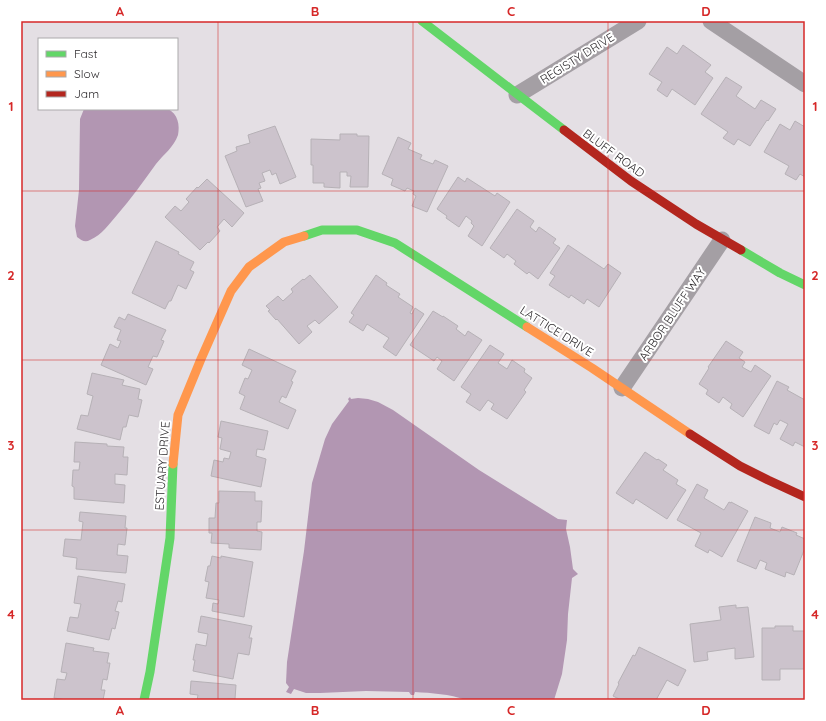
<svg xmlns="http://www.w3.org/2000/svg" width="826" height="721" font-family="Quicksand,sans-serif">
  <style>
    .water { fill: #b296b2 }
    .building { fill: #ccc3cc; stroke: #b6b1b6 }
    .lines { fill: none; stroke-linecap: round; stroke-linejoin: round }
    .street { stroke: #a49fa4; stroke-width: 17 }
    .fast { stroke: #63d668; stroke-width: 9 }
    .slow { stroke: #ff974d; stroke-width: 9 }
    .jam { stroke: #b3261e; stroke-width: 9 }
    .grid { fill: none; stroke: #d62828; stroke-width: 1; stroke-opacity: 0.55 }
    .labels { text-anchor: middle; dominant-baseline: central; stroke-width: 4; stroke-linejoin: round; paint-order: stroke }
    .street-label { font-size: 12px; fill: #2d2a2d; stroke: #fff }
    .neatline { fill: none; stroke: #d62828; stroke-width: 1.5 }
    .grid-label { font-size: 13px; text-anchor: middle; font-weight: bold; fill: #d62828 }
  </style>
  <rect width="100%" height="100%" fill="#e4dfe4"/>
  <!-- water -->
  <g class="water">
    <path d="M84,109H168C178,114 180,125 178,135C174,147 163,155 156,164C143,182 131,199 117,215C109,224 102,235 90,240C85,243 81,240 77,237L75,226L79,190L80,119Z"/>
    <path d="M350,397L351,399L358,398L368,399L378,402L393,410L479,470L558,519L567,520L566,529L570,547L573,569L578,574L572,578L568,614L567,640L562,674L554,700H466C449,694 432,693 415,692L414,695H411L409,692L366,691L320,693H306L294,689L291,694L286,692L289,687L286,683L287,662L304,551L312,483L325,439L332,424L349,401L348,399Z"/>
  </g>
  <!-- building -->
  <g class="building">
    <polygon points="683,45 711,65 705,72 713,78 695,105 672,89 667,97 657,90 662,82 649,74 667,47 677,54"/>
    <polygon points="726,77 742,87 736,96 755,109 761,100 776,109 768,121 767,120 750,146 738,139 734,145 723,138 728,132 701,114"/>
    <polygon points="795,121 805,127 805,177 800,174 796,180 785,174 789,166 764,152 780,124 790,130"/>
    <polygon points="275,126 296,177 280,184 276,173 272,175 270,170 262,173 265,181 259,183 261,188 258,189 263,201 246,207 225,156 237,151 236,147 250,143 248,135"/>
    <polygon points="340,134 357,134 357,136 369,136 368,187 350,187 351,176 347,176 347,172 340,172 340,188 324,187 324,183 313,183 313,165 311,165 311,139 340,140"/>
    <polygon points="398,137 411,143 408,149 422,155 420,159 433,164 435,160 448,166 427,212 412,206 416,196 413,194 414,191 407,188 405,191 391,185 393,179 382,174"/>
    <polygon points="458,177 465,182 467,178 495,196 497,193 510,202 482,246 468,236 474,226 471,223 472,221 466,216 459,227 446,218 447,216 437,209"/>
    <polygon points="207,179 244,213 232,227 224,219 217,227 220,231 209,243 208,242 200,250 165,217 175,206 181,211 189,202 186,199 197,187 198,188"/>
    <polygon points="517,209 534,221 530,227 536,232 539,227 556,239 553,243 560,248 538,279 529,272 527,274 514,264 516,261 507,254 504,258 490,248"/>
    <polygon points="156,241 179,252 178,254 194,262 190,270 194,272 186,289 178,285 171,301 169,301 165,309 132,293"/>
    <polygon points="568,245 604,269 608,264 621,273 599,307 587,299 584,304 571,295 569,298 549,285 555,276 550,273"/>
    <polygon points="310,275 338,307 319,324 315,320 307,326 312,332 299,344 277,319 276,320 268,311 270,310 266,306 278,296 283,301 293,292 291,289 303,279 304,280"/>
    <polygon points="376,275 387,283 386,285 400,294 398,297 413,307 410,313 412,314 415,308 424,314 396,356 383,347 389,338 367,324 363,331 349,322 354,315 351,313"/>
    <polygon points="433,311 443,317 443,316 458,326 456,329 465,336 468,331 482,340 454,381 437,369 442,361 437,357 434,361 410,345"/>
    <polygon points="128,314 166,330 161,340 164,341 157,357 153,356 148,367 153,369 146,385 101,365 110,344 118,348 121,341 117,340 121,330 114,327 119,317 125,320"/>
    <polygon points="726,341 743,352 739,358 745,362 742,367 751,372 755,365 771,376 743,417 730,408 732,404 723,397 719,403 706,394 708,390 699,384 709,368 708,367"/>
    <polygon points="490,345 504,354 498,363 507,369 512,360 525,369 524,372 532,378 524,390 526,392 507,419 491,409 494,404 488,400 480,411 466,402 471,394 461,387"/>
    <polygon points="249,349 296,371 291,381 293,382 286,398 282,396 279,402 296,410 288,429 240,409 245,396 239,393 245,378 248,379 252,370 242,365"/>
    <polygon points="92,373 124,380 122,385 140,389 138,399 142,400 138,417 129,415 126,427 123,427 120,440 77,429 81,415 88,416 93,396 87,394"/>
    <polygon points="777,381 789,387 787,390 805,400 805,447 795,442 793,446 780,439 788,424 780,420 777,425 774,423 769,434 754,426"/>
    <polygon points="221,421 268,431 264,450 257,449 256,456 266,459 261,487 211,476 214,460 223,462 224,458 229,459 231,452 220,449 222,438 218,437"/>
    <polygon points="75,442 107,444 107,446 124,447 123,457 128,457 127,475 115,474 115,484 125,485 124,503 74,499 74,487 72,486 73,470 79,470 80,462 74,462"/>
    <polygon points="645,452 657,460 658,459 667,465 663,470 678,480 676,484 686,490 667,519 636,499 633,504 616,493"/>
    <polygon points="697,484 708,490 704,498 724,510 729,502 731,503 731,502 748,511 722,557 710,550 709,550 708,553 695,546 701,533 677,520"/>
    <polygon points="219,491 255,492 255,501 262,501 261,522 257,522 257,531 262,532 261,550 229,548 229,544 211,543 212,533 209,533 209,518 215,518 216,503 219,503"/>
    <polygon points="80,512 126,516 125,528 127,528 125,545 118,544 117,555 128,556 126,573 76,569 77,558 63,556 65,539 81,540 83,522 79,521"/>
    <polygon points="755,517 771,523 770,528 780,532 782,527 797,533 796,535 805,539 805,548 794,575 786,572 785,577 765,569 767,563 760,560 756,569 737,561"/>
    <polygon points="212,556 221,558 221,556 253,562 244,617 212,611 213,603 218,604 219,600 206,598 209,582 205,581 208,566 210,566"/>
    <polygon points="78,576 125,584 122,602 118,601 115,611 119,612 115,629 112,628 109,640 67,631 70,617 78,618 81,604 74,603"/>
    <polygon points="736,605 736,608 748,607 754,657 735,659 735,648 707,652 708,660 694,662 690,624 721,620 719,607"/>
    <polygon points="201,616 252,626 249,638 252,638 249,655 238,653 233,679 193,671 195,660 193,660 196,644 206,646 208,634 198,632"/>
    <polygon points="775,626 793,626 793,631 805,631 805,669 780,669 780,680 762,680 762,628 775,628"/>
    <polygon points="66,643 94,648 93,651 109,653 107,663 110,663 107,680 103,679 101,690 105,690 103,700 67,700 54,698 57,679 65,680 67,673 61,672"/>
    <polygon points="639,647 686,670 678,686 667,680 656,700 621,700 613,696 619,684 618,683 633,655 635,656"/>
    <polygon points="191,681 236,685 235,699 197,700 198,695 190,694"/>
  </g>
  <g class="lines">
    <!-- street -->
    <g class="street">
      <polyline points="711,21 805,84"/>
      <polyline points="517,95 638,21"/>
      <polyline points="622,388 722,240"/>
    </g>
    <!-- fast -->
    <g class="fast">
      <polyline points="422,21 564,130"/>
      <polyline points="304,236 322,230 357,230 395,243 527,327"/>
      <polyline points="741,250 780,273 805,285"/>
      <polyline points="144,700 150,672 170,538 173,464"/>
    </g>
    <!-- slow -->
    <g class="slow">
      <polyline points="527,327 592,368 690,434"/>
      <polyline points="173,464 178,415 201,359 231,291 249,267 284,242 304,236"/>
    </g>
    <!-- jam -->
    <g class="jam">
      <polyline points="564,130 631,181 696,224 741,250"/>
      <polyline points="690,434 740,466 768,480 805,497"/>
    </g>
  </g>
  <!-- grid -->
  <path class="grid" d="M218,21V700M413,21V700M608,21V700M21,191H805M21,360H805M21,530H805"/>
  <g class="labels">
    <!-- street labels -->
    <g class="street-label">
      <text transform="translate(577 58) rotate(-32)">REGISTY DRIVE</text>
      <text transform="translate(614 153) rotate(36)">BLUFF ROAD</text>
      <text transform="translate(672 314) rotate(-56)">ARBOR BLUFF WAY</text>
      <text transform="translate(557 331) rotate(32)">LATTICE DRIVE</text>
      <text transform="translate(162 466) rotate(-86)">ESTUARY DRIVE</text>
    </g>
  </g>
  <!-- border -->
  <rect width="826" height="721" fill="none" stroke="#ffffff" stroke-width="44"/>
  <!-- legend -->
  <rect x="38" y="38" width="140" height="72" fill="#ffffff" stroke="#abaaab"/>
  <rect x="46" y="51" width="20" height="6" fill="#63d668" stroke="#abaaab"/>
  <text x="74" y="58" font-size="12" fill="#2d2a2d">Fast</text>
  <rect x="46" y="71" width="20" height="6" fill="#ff974d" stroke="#abaaab"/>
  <text x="74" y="78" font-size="12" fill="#2d2a2d">Slow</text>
  <rect x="46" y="91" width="20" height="6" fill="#b3261e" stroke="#abaaab"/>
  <text x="74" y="98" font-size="12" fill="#2d2a2d">Jam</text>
  <rect x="22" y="22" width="782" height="677" class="neatline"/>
  <g class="grid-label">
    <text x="120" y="16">A</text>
    <text x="315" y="16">B</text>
    <text x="511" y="16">C</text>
    <text x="706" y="16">D</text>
    <text x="11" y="111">1</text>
    <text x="815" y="111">1</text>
    <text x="11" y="280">2</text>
    <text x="815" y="280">2</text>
    <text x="11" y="450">3</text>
    <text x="815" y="450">3</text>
    <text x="11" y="619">4</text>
    <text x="815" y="619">4</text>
    <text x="120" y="715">A</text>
    <text x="315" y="715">B</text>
    <text x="511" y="715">C</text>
    <text x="706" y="715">D</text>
  </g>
</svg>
